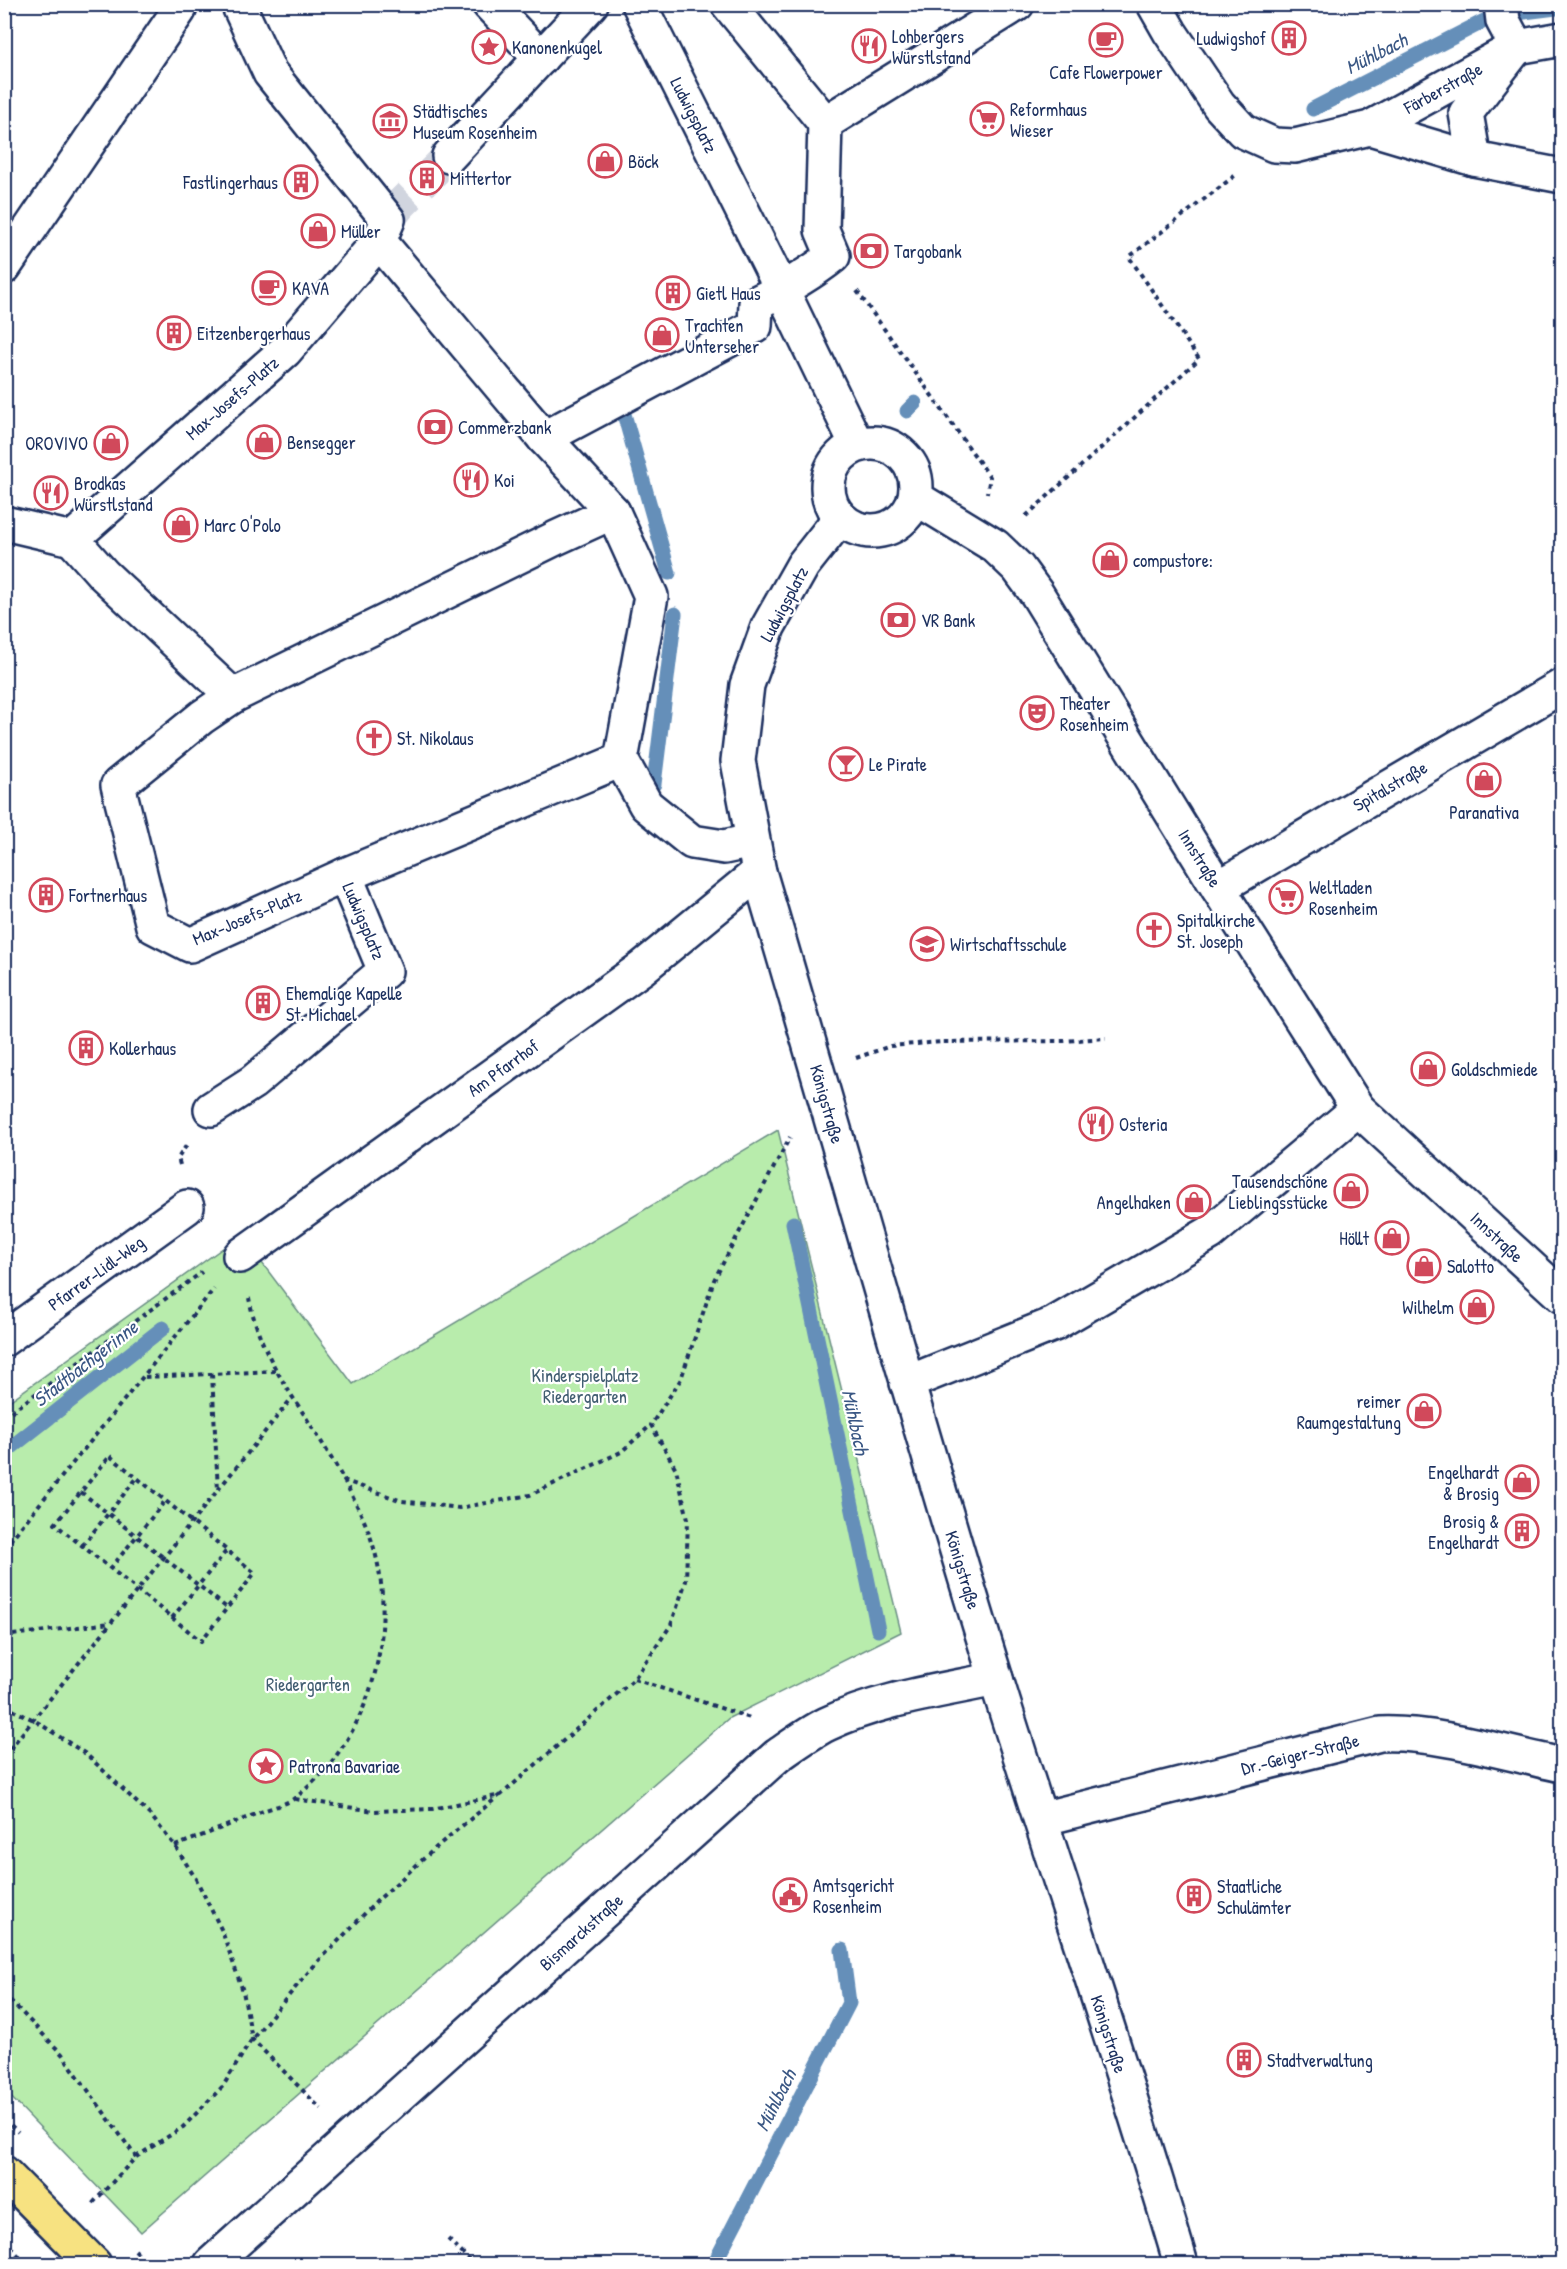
<svg xmlns="http://www.w3.org/2000/svg" width="1567" height="2269" font-family="'Patrick Hand',sans-serif">
  <style>
    .green { fill: #b8ecac; stroke: #6a8e85; stroke-width: 1.5 }
    .lines { fill: none; stroke-linecap: round; stroke-linejoin: round }
    .stream { stroke: #658fb9; stroke-width: 15 }
    .minor-tunnel { stroke: #d1d5df; stroke-width: 33; stroke-dasharray: 33 16; stroke-linecap: butt }
    .minor-casing { stroke: #1b2f5e; stroke-width: 38 }
    .major-casing { stroke: #1b2f5e; stroke-width: 38 }
    .path { stroke: #1b2f5e; stroke-width: 4; stroke-dasharray: 4.5 4.5; stroke-linecap: butt }
    .minor { stroke: #fff; stroke-width: 33 }
    .major { stroke: #f7e281; stroke-width: 33 }
    .labels { text-anchor: middle; dominant-baseline: central; stroke-width: 4.5; stroke-linejoin: round; paint-order: stroke }
    .poi-label { font-size: 18px; fill: #1b2f5e; stroke: #fff; text-anchor: start }
    .street-label { font-size: 18px; fill: #1b2f5e; stroke: #fff }
    .park-label { font-size: 18px; fill: #425e72; stroke: #fff }
    .water-label { font-size: 20px; font-style: italic; fill: #3a5784; stroke: #fff }
  </style>
  <rect width="100%" height="100%" fill="#fff"/>
  <filter id="ink" filterUnits="userSpaceOnUse"><feTurbulence type="fractalNoise" baseFrequency=".0167" numOctaves="2"/><feDisplacementMap in="SourceGraphic" scale="12" xChannelSelector="R" yChannelSelector="G"/><feConvolveMatrix kernelMatrix="1 2 1 2 8 2 1 2 1" color-interpolation-filters="sRGB"/></filter>
  <g filter="url(#ink)">
    <!-- green -->
    <polygon class="green" points="778,1130 901,1632 729,1718 141,2232 5,2091 4,1405 241,1235 353,1384"/>
    <g class="lines">
      <!-- stream -->
      <g class="stream">
        <polyline points="1313,109 1494,16 1556,8 1562,4"/>
        <polyline points="907,411 915,403"/>
        <polyline points="624,414 669,573"/>
        <polyline points="654,784 675,614"/>
        <polyline points="793,1223 878,1630"/>
        <polyline points="4,1453 163,1328"/>
        <polyline points="714,2264 849,2003 842,1950"/>
      </g>
      <!-- minor-tunnel -->
      <polyline class="minor-tunnel" points="388,220 400,205 449,156"/>
      <!-- minor casing -->
      <g class="minor-casing">
        <g id="minor">
          <polyline points="489,4 541,58"/>
          <polyline points="639,4 782,290 857,445"/>
          <polyline points="728,4 825,123"/>
          <polyline points="1154,4 1170,32 1219,105 1243,131 1274,145 1295,146 1370,128 1517,47 1466,113 1474,159 1370,128"/>
          <polyline points="1501,4 1503,21 1517,47 1562,39"/>
          <polyline points="449,156 591,4"/>
          <polyline points="1474,159 1562,176"/>
          <polyline points="379,241 544,438 613,512 651,596 621,760 646,805 692,842 724,847 752,841"/>
          <polyline points="4,267 179,10 179,4"/>
          <path d="M544,438L755,326L756,303C784,289 809,275 833,256L822,230L825,123L1017,4"/>
          <circle cx="872" cy="487" r="44"/>
          <polyline points="916,498 995,546 1018,568 1037,594 1218,888 1358,1109 1562,1296"/>
          <path d="M840,518L803,565L768,627L747,685L738,761L759,872C839,1141 913,1411 996,1679C1056,1874 1124,2068 1181,2264"/>
          <polyline points="4,523 72,539 285,351 379,241 388,220 270,73 238,4"/>
          <polyline points="72,539 103,574 233,696 556,538 613,512"/>
          <polyline points="233,696 202,717 118,785 153,926 190,945 345,875 621,760"/>
          <polyline points="1218,888 1562,686"/>
          <polyline points="211,1109 253,1082 385,971 345,875"/>
          <polyline points="240,1256 642,968 759,872"/>
          <polyline points="4,1339 187,1207"/>
          <polyline points="907,1383 1054,1324 1210,1233 1358,1109"/>
          <path d="M1041,1819L1380,1734C1438,1732 1505,1753 1562,1765"/>
          <path d="M211,2264L777,1756C793,1745 809,1733 827,1724C879,1699 940,1691 996,1679"/>
        </g>
      </g>
      <!-- major casing -->
      <g class="major-casing">
        <polyline id="major" points="4,2173 94,2264"/>
      </g>
      <!-- path -->
      <g class="path">
        <polyline points="857,291 990,477 987,493"/>
        <polyline points="1026,516 1199,359 1129,257 1237,174"/>
        <polyline points="856,1058 890,1046 941,1042 1064,1041 1106,1038"/>
        <polyline points="180,1165 178,1158 188,1143"/>
        <polyline points="212,1374 218,1490"/>
        <polyline points="145,1377 275,1371"/>
        <polyline points="4,1417 202,1272"/>
        <polygon points="110,1456 255,1573 201,1641 55,1524"/>
        <polyline points="343,1480 402,1501 459,1508 530,1495 621,1452 651,1425"/>
        <polyline points="81,1492 227,1608"/>
        <polyline points="82,1546 137,1478"/>
        <polyline points="4,1548 214,1289"/>
        <polyline points="110,1569 165,1501"/>
        <polyline points="172,1618 227,1550"/>
        <polyline points="4,1636 111,1623"/>
        <polyline points="634,1679 753,1719"/>
        <polyline points="4,1706 34,1720 86,1754 151,1816 175,1846 196,1879 222,1931 243,1991 252,2039 321,2109"/>
        <polyline points="4,1756 292,1398"/>
        <polyline points="295,1799 374,1811 432,1809 501,1795 634,1679 671,1625 686,1581 688,1519 676,1469 651,1425 681,1379 714,1280 790,1137"/>
        <path d="M175,1846C204,1835 234,1823 263,1811C273,1807 288,1804 296,1797C379,1733 406,1607 361,1514C349,1488 334,1462 319,1438C290,1391 260,1355 249,1298"/>
        <polyline points="4,1994 62,2054 136,2157"/>
        <polyline points="4,2119 18,2132"/>
        <polyline points="93,2203 136,2157 183,2127 223,2086 252,2039 312,1968 377,1901 441,1843 500,1795"/>
        <polyline points="448,2239 473,2264"/>
        <polyline points="4,2241 27,2264"/>
        <polyline points="135,2250 149,2264"/>
      </g>
      <!-- minor -->
      <use href="#minor" class="minor"/>
      <!-- major -->
      <use href="#major" class="major"/>
    </g>
  </g>
  <!-- icons -->
  <defs>
    <g id="building-ring" transform="scale(1.725)"><circle r="9.5" fill="#fff" stroke="#d1495b" stroke-width="1.5"/><path d="M-4-6H4V6H1V3H-1V6H-4ZM-2.5-4.3h1.7v1.8h-1.7ZM.8-4.3h1.7v1.8H.8ZM-2.5-1h1.7V.8h-1.7ZM.8-1h1.7V.8H.8Z" fill="#d1495b"/></g>
    <g id="cafe-ring" transform="scale(1.725)"><circle r="9.5" fill="#fff" stroke="#d1495b" stroke-width="1.5"/><path d="M-5.5-4.5H6V0H3Q3 3.5 0 3.5H-2.5Q-5.5 3.5-5.5 0ZM3-3.2v2h1.7v-2ZM-6 4.5H4V6H-6Z" fill="#d1495b"/></g>
    <g id="restaurant-ring" transform="scale(1.725)"><circle r="9.5" fill="#fff" stroke="#d1495b" stroke-width="1.5"/><path d="M-5-6h1v4h1v-4h1v4h1v-4h1v5L-1.5 .5V6h-2V.5L-5-1ZM5-6V6H3V1.5H1.5Q1.5-4 5-6Z" fill="#d1495b"/></g>
    <g id="sight-ring" transform="scale(1.725)"><circle r="9.5" fill="#fff" stroke="#d1495b" stroke-width="1.5"/><path d="M0-6L1.8-2.2L6-1.7L2.9 1.2L3.7 5.4L0 3.3L-3.7 5.4L-2.9 1.2L-6-1.7L-1.8-2.2Z" fill="#d1495b"/></g>
    <g id="supermarket-ring" transform="scale(1.725)"><circle r="9.5" fill="#fff" stroke="#d1495b" stroke-width="1.5"/><path d="M-6-5.5h2.5l.6 2H6L4.5 2H-2.5L-4.4-4H-6ZM-1.5 3.2a1.3 1.3 0 1 0 .1 0ZM3 3.2a1.3 1.3 0 1 0 .1 0Z" fill="#d1495b"/></g>
    <g id="museum-ring" transform="scale(1.725)"><circle r="9.5" fill="#fff" stroke="#d1495b" stroke-width="1.5"/><path d="M0-6L6-3V-2H-6V-3ZM-5-1h2V3h-2ZM-1-1h2V3h-2ZM3-1h2V3H3ZM-6 4H6V6H-6Z" fill="#d1495b"/></g>
    <g id="shop-ring" transform="scale(1.725)"><circle r="9.5" fill="#fff" stroke="#d1495b" stroke-width="1.5"/><path d="M-5-2.5h2.3a2.7 3.5 0 0 1 5.4 0H5L5.5 6h-11ZM-1.5-2.5h3a1.5 2.3 0 0 0-3 0Z" fill="#d1495b"/></g>
    <g id="bank-ring" transform="scale(1.725)"><circle r="9.5" fill="#fff" stroke="#d1495b" stroke-width="1.5"/><path d="M-6-4H6V4H-6ZM0-2.3a2.3 2.3 0 1 0 0 4.6a2.3 2.3 0 1 0 0-4.6Z" fill="#d1495b"/></g>
    <g id="theatre-ring" transform="scale(1.725)"><circle r="9.5" fill="#fff" stroke="#d1495b" stroke-width="1.5"/><path d="M-5-5.5Q0-4 5-5.5V0Q5 5 0 6Q-5 5-5 0ZM-3.3-2.5H-1v1.5H-3.3ZM1-2.5H3.3v1.5H1ZM-2.8 1Q0 5.5 2.8 1Z" fill="#d1495b"/></g>
    <g id="church-ring" transform="scale(1.725)"><circle r="9.5" fill="#fff" stroke="#d1495b" stroke-width="1.5"/><path d="M-1.2-6h2.4v3.5h3.3v2.4h-3.3V6h-2.4V-.1h-3.3v-2.4h3.3Z" fill="#d1495b"/></g>
    <g id="bar-ring" transform="scale(1.725)"><circle r="9.5" fill="#fff" stroke="#d1495b" stroke-width="1.5"/><path d="M-6-5H6L.8 .8V4.5H3.5V6h-7V4.5H-.8V.8Z" fill="#d1495b"/></g>
    <g id="school-ring" transform="scale(1.725)"><circle r="9.5" fill="#fff" stroke="#d1495b" stroke-width="1.5"/><path d="M0-5L7-2L0 1L-7-2ZM-4 1L0 2.5L4 1V4Q0 6-4 4Z" fill="#d1495b"/></g>
    <g id="civic-ring" transform="scale(1.725)"><circle r="9.5" fill="#fff" stroke="#d1495b" stroke-width="1.5"/><path d="M-.6-6.5H3V-4.5H.6V-3L4-1V1h2V6H-6V1h2V-1L-.6-3ZM-1.2 2.5V6h2.4V2.5Z" fill="#d1495b"/></g>
  </defs>
  <g fill-rule="evenodd">
    <use href="#building-ring" x="1289" y="38"/>
    <use href="#cafe-ring" x="1106" y="40"/>
    <use href="#restaurant-ring" x="869" y="46"/>
    <use href="#sight-ring" x="489" y="47"/>
    <use href="#supermarket-ring" x="987" y="119"/>
    <use href="#museum-ring" x="390" y="121"/>
    <use href="#shop-ring" x="605" y="161"/>
    <use href="#building-ring" x="427" y="178"/>
    <use href="#building-ring" x="301" y="182"/>
    <use href="#shop-ring" x="318" y="231"/>
    <use href="#bank-ring" x="871" y="251"/>
    <use href="#cafe-ring" x="269" y="288"/>
    <use href="#building-ring" x="673" y="293"/>
    <use href="#building-ring" x="174" y="333"/>
    <use href="#shop-ring" x="662" y="335"/>
    <use href="#bank-ring" x="435" y="427"/>
    <use href="#shop-ring" x="264" y="442"/>
    <use href="#shop-ring" x="111" y="443"/>
    <use href="#restaurant-ring" x="471" y="480"/>
    <use href="#restaurant-ring" x="51" y="493"/>
    <use href="#shop-ring" x="181" y="525"/>
    <use href="#shop-ring" x="1110" y="560"/>
    <use href="#bank-ring" x="898" y="620"/>
    <use href="#theatre-ring" x="1037" y="713"/>
    <use href="#church-ring" x="374" y="738"/>
    <use href="#bar-ring" x="846" y="764"/>
    <use href="#shop-ring" x="1484" y="780"/>
    <use href="#building-ring" x="46" y="895"/>
    <use href="#supermarket-ring" x="1286" y="897"/>
    <use href="#church-ring" x="1154" y="930"/>
    <use href="#school-ring" x="927" y="944"/>
    <use href="#building-ring" x="263" y="1003"/>
    <use href="#building-ring" x="86" y="1048"/>
    <use href="#shop-ring" x="1428" y="1069"/>
    <use href="#restaurant-ring" x="1096" y="1124"/>
    <use href="#shop-ring" x="1351" y="1191"/>
    <use href="#shop-ring" x="1194" y="1202"/>
    <use href="#shop-ring" x="1392" y="1238"/>
    <use href="#shop-ring" x="1424" y="1266"/>
    <use href="#shop-ring" x="1477" y="1307"/>
    <use href="#shop-ring" x="1424" y="1411"/>
    <use href="#shop-ring" x="1522" y="1482"/>
    <use href="#building-ring" x="1522" y="1531"/>
    <use href="#sight-ring" x="266" y="1766"/>
    <use href="#civic-ring" x="790" y="1895"/>
    <use href="#building-ring" x="1194" y="1896"/>
    <use href="#building-ring" x="1244" y="2060"/>
  </g>
  <g class="labels">
    <!-- poi labels -->
    <g class="poi-label">
      <text x="892" y="36">Lohbergers<tspan x="892" dy="21">Würstlstand</tspan></text>
      <text x="1266" y="38" text-anchor="end">Ludwigshof</text>
      <text x="512" y="47">Kanonenkugel</text>
      <text x="1106" y="72" text-anchor="middle">Cafe Flowerpower</text>
      <text x="1010" y="109">Reformhaus<tspan x="1010" dy="21">Wieser</tspan></text>
      <text x="413" y="111">Städtisches<tspan x="413" dy="21">Museum Rosenheim</tspan></text>
      <text x="628" y="161">Böck</text>
      <text x="450" y="178">Mittertor</text>
      <text x="278" y="182" text-anchor="end">Fastlingerhaus</text>
      <text x="341" y="231">Müller</text>
      <text x="894" y="251">Targobank</text>
      <text x="292" y="288">KAVA</text>
      <text x="696" y="293">Gietl Haus</text>
      <text x="685" y="325">Trachten<tspan x="685" dy="21">Unterseher</tspan></text>
      <text x="197" y="333">Eitzenbergerhaus</text>
      <text x="458" y="427">Commerzbank</text>
      <text x="287" y="442">Bensegger</text>
      <text x="88" y="443" text-anchor="end">OROVIVO</text>
      <text x="494" y="480">Koi</text>
      <text x="74" y="483">Brodkas<tspan x="74" dy="21">Würstlstand</tspan></text>
      <text x="204" y="525">Marc O'Polo</text>
      <text x="1133" y="560">compustore:</text>
      <text x="921" y="620">VR Bank</text>
      <text x="1060" y="703">Theater<tspan x="1060" dy="21">Rosenheim</tspan></text>
      <text x="397" y="738">St. Nikolaus</text>
      <text x="869" y="764">Le Pirate</text>
      <text x="1484" y="812" text-anchor="middle">Paranativa</text>
      <text x="1309" y="887">Weltladen<tspan x="1309" dy="21">Rosenheim</tspan></text>
      <text x="69" y="895">Fortnerhaus</text>
      <text x="1177" y="920">Spitalkirche<tspan x="1177" dy="21">St. Joseph</tspan></text>
      <text x="950" y="944">Wirtschaftsschule</text>
      <text x="286" y="993">Ehemalige Kapelle<tspan x="286" dy="21">St. Michael</tspan></text>
      <text x="109" y="1048">Kollerhaus</text>
      <text x="1451" y="1069">Goldschmiede</text>
      <text x="1119" y="1124">Osteria</text>
      <text x="1328" y="1181" text-anchor="end">Tausendschöne<tspan x="1328" dy="21">Lieblingsstücke</tspan></text>
      <text x="1171" y="1202" text-anchor="end">Angelhaken</text>
      <text x="1369" y="1238" text-anchor="end">Höllt</text>
      <text x="1447" y="1266">Salotto</text>
      <text x="1454" y="1307" text-anchor="end">Wilhelm</text>
      <text x="1401" y="1401" text-anchor="end">reimer<tspan x="1401" dy="21">Raumgestaltung</tspan></text>
      <text x="1499" y="1472" text-anchor="end">Engelhardt<tspan x="1499" dy="21">&amp; Brosig</tspan></text>
      <text x="1499" y="1521" text-anchor="end">Brosig &amp;<tspan x="1499" dy="21">Engelhardt</tspan></text>
      <text x="289" y="1766">Patrona Bavariae</text>
      <text x="813" y="1885">Amtsgericht<tspan x="813" dy="21">Rosenheim</tspan></text>
      <text x="1217" y="1886">Staatliche<tspan x="1217" dy="21">Schulämter</tspan></text>
      <text x="1267" y="2060">Stadtverwaltung</text>
    </g>
    <!-- street labels -->
    <g class="street-label">
      <text transform="translate(1443 88) rotate(-29)">Färberstraße</text>
      <text transform="translate(694 115) rotate(63)">Ludwigsplatz</text>
      <text transform="translate(232 398) rotate(-41)">Max-Josefs-Platz</text>
      <text transform="translate(784 604) rotate(-62)">Ludwigsplatz</text>
      <text transform="translate(1390 786) rotate(-30)">Spitalstraße</text>
      <text transform="translate(1200 858) rotate(58)">Innstraße</text>
      <text transform="translate(247 917) rotate(-23)">Max-Josefs-Platz</text>
      <text transform="translate(364 921) rotate(67)">Ludwigsplatz</text>
      <text transform="translate(503 1068) rotate(-36)">Am Pfarrhof</text>
      <text transform="translate(827 1104) rotate(74)">Königstraße</text>
      <text transform="translate(1497 1237) rotate(43)">Innstraße</text>
      <text transform="translate(96 1273) rotate(-36)">Pfarrer-Lidl-Weg</text>
      <text transform="translate(963 1570) rotate(73)">Königstraße</text>
      <text transform="translate(1300 1754) rotate(-14)">Dr.-Geiger-Straße</text>
      <text transform="translate(581 1932) rotate(-42)">Bismarckstraße</text>
      <text transform="translate(1109 2034) rotate(72)">Königstraße</text>
    </g>
    <!-- park labels -->
    <g class="park-label">
      <text x="585" y="1375">Kinderspielplatz<tspan x="585" dy="21">Riedergarten</tspan></text>
      <text x="308" y="1684">Riedergarten</text>
    </g>
    <!-- water labels -->
    <g class="water-label">
      <text transform="translate(1376 53) rotate(-27)">Mühlbach</text>
      <text transform="translate(85 1363) rotate(-38)">Stadtbachgerinne</text>
      <text transform="translate(856 1422) rotate(78)">Mühlbach</text>
      <text transform="translate(775 2100) rotate(-63)">Mühlbach</text>
    </g>
  </g>
  <!-- margin -->
  <rect width="1567" height="2269" fill="none" stroke="#fff" stroke-width="24"/>
  <rect x="12" y="12" width="1543" height="2245" fill="none" stroke="#1b2f5e" stroke-width="2" filter="url(#ink)"/>
</svg>
